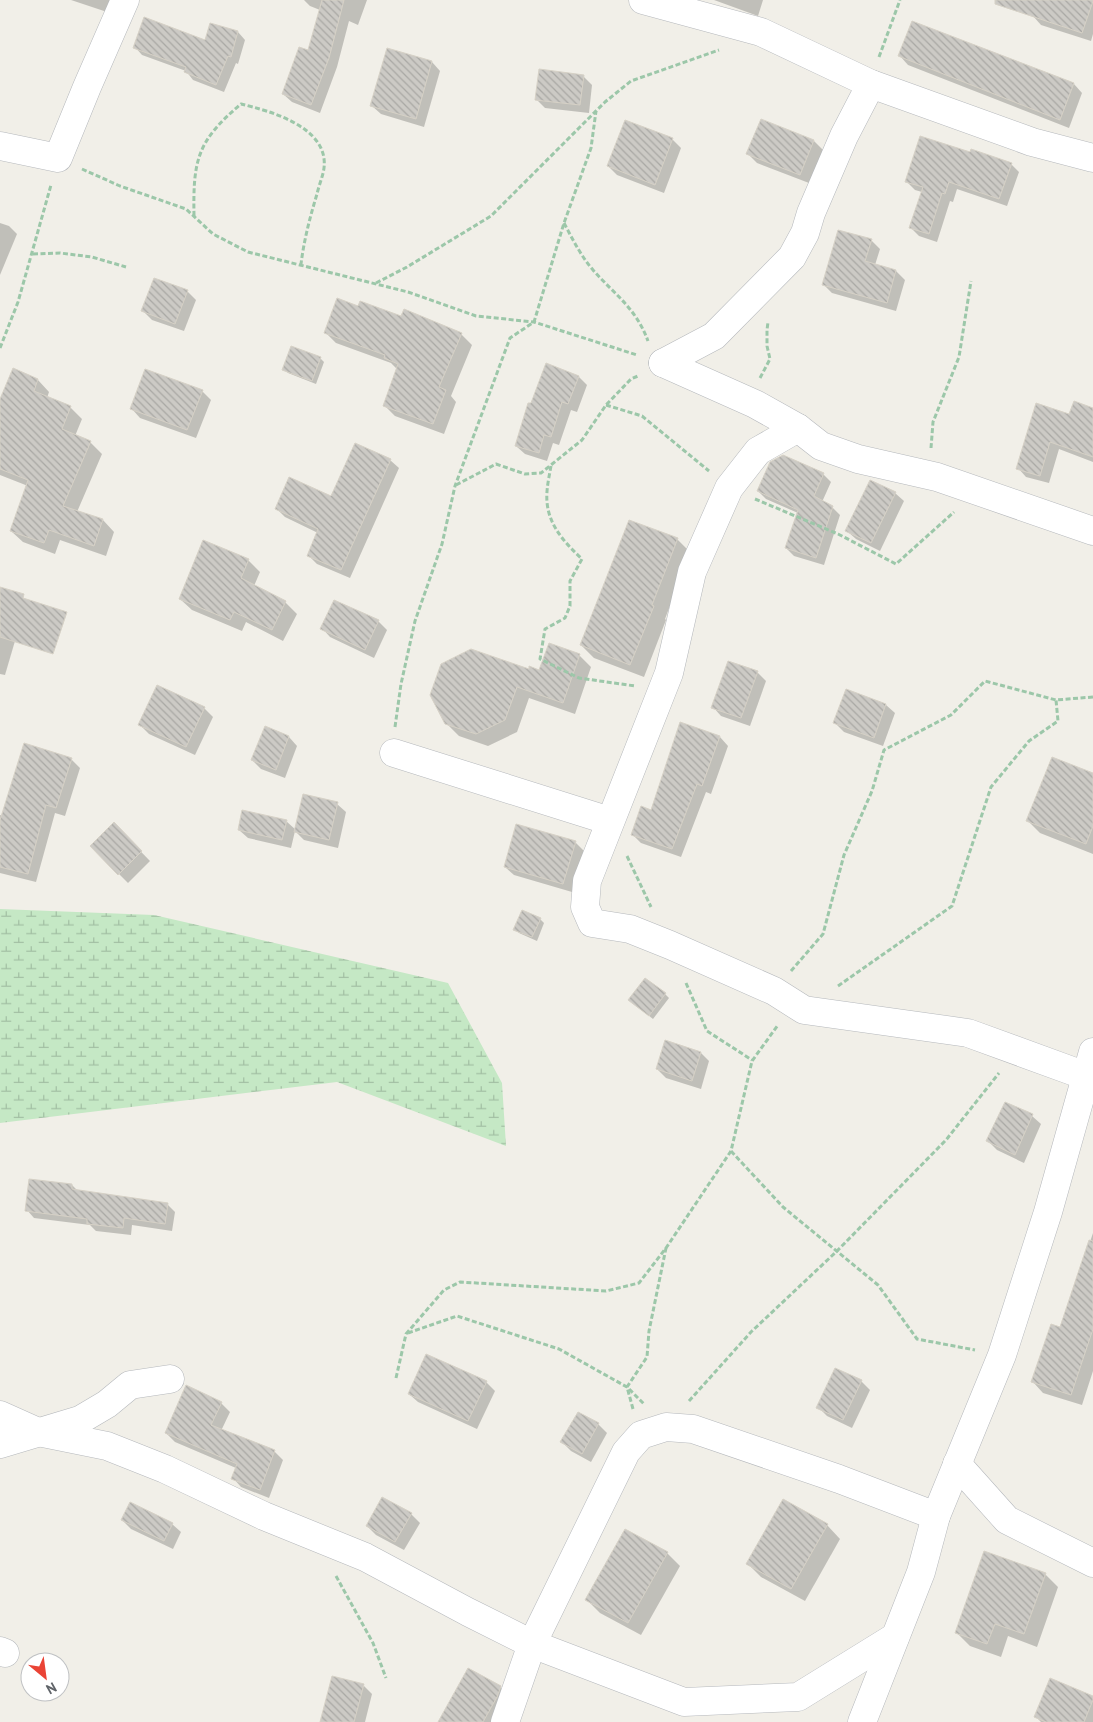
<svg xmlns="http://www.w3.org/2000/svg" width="1093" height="1722" font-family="'PT Sans',sans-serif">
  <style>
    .wetland { fill: url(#wetland-marsh) }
    .shadow { fill: #0003 }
    .building { fill: url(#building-back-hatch); stroke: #d6d1c6 }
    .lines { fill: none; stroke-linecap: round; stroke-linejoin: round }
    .street-casing { stroke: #b5b8bc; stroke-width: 29 }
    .path { stroke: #9cc7a9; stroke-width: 3; stroke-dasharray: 5 2.5; stroke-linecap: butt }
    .street { stroke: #fff; stroke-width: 28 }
  </style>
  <defs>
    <pattern id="wetland-marsh" width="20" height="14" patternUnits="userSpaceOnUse" patternTransform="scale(1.25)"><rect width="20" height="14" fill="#c5e8c5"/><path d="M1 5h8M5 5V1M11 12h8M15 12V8" fill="none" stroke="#a3c0a4"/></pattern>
    <pattern id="building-back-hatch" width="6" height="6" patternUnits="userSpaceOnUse" patternTransform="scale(1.25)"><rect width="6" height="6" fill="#cccac5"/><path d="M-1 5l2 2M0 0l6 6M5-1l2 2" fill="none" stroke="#a9a8a4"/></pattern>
  </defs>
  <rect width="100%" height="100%" fill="#f1efe8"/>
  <!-- wetland -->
  <polygon class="wetland" points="0,909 154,915 448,983 502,1083 506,1146 337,1082 0,1123"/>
  <!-- shadow -->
  <g class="shadow">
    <polygon points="71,0 111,0 107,12"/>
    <polygon points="304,0 367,0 358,25 349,21 337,67 320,113 292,102 283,94 308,52 320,10 310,6"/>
    <polygon points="714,0 763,0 758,16"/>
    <polygon points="1038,0 1093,0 1093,34 1091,41 1041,25 1033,16"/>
    <polygon points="238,32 245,40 238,64 236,63 224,92 193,80 186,71 142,55 135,47 206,41"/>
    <polygon points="900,56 1074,84 1082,93 1069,128 908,65"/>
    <polygon points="432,62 440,71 424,127 381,114 372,106"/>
    <polygon points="583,76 592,85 589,113 545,108 536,99"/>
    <polygon points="761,120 814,141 823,150 809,183 757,163 748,154"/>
    <polygon points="672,139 681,148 664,193 617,175 608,166"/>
    <polygon points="971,153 1011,164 1019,172 1007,206 957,189 953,202 950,201 937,242 919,236 911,228 922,192 915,190 907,182"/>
    <polygon points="0,223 9,226 17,234 0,275"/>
    <polygon points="871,240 880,249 875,265 896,271 905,280 896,311 832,293 823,284"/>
    <polygon points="187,291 196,300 184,331 152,320 143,311"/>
    <polygon points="358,308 461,334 472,345 451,396 456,402 444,434 395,416 384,405 397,369 391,363 336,343 325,332"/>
    <polygon points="320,358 324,362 316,384 288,373 284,369"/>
    <polygon points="579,377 587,385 577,412 571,410 559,445 553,443 547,461 525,454 516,446"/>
    <polygon points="38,380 49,392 47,398 70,407 82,419 75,436 90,442 102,454 77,512 103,520 114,532 106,556 60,540 55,554 23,542 11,531 28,486 0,475 0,402"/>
    <polygon points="202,391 211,400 196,438 140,418 132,409"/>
    <polygon points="1093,410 1093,462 1059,449 1049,483 1026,477 1018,468 1070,416"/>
    <polygon points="390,460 399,468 350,578 317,564 308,555 318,533 285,517 276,508 332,498"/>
    <polygon points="823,474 831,482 822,502 832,507 840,515 824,565 794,556 786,548 798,513 766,499 758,491"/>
    <polygon points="895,493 904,501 880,551 856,539 847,531"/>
    <polygon points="677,539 690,552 665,619 666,620 644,677 594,658 581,645"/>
    <polygon points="248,560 260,572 254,586 285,602 297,614 283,641 246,622 242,631 192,610 180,599"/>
    <polygon points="378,621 387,630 374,658 330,637 322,628"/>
    <polygon points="0,631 15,641 5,675 0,674"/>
    <polygon points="579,655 591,667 575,714 529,698 517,732 488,746 459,736 446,723 529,670 540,671"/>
    <polygon points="757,672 766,681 750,726 721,716 713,707"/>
    <polygon points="886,705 895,713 883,746 844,732 835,723"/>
    <polygon points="204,708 213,717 195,755 149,734 140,725"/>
    <polygon points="681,723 720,737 728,746 711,794 706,792 681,857 641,843 632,834 652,811"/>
    <polygon points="289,737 297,746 285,778 261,769 252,760"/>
    <polygon points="71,759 80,768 65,816 55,813 36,882 0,873 0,815 3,816"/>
    <polygon points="1093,774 1093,854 1040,833 1028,821"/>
    <polygon points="337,804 346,812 338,848 304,840 295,831 291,848 248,838 239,830 286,821 296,830"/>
    <polygon points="114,824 150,861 128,883 91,846"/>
    <polygon points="575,842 584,851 572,892 514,875 505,867"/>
    <polygon points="540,919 544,923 537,941 519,933 515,929"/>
    <polygon points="665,994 669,998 653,1019 629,1000"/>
    <polygon points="701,1053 709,1061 701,1089 666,1078 657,1069"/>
    <polygon points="1032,1116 1041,1124 1024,1163 997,1150 988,1141"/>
    <polygon points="72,1185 78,1191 167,1204 175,1212 172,1231 132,1225 131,1235 96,1231 90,1225 34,1218 27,1210"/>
    <polygon points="1093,1233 1093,1371 1082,1405 1043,1393 1033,1382 1061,1328"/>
    <polygon points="861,1381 870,1390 852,1428 827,1416 818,1407"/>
    <polygon points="486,1382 495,1391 477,1429 418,1402 409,1394"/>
    <polygon points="221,1403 230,1412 221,1431 274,1451 283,1460 269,1498 241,1487 233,1478 236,1468 175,1442 166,1433"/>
    <polygon points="598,1424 607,1433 591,1462 571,1451 562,1442"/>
    <polygon points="411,1514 420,1523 404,1550 376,1535 367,1526"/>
    <polygon points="122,1520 172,1524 181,1532 173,1549 131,1529"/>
    <polygon points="827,1525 840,1539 805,1601 761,1577 748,1564"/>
    <polygon points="667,1553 680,1566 641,1635 600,1613 586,1599"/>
    <polygon points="1045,1574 1058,1587 1037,1647 1008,1636 1001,1657 970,1646 957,1633"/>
    <polygon points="364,1686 372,1694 365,1722 322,1722"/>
    <polygon points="500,1687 509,1696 496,1722 449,1722"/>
    <polygon points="1093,1697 1093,1722 1041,1722 1036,1717"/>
  </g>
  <!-- building -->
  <g class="building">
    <polygon points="322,0 344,0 329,58 311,105 282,94 299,47 308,50"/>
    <polygon points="995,0 1093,0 1093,1 1082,33 995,4"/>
    <polygon points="144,17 205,40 210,23 238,31 231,57 228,56 216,85 184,72 186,67 133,48"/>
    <polygon points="912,21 1074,83 1060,120 898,56"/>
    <polygon points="387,48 432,61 416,119 370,106"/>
    <polygon points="539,69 584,75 580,105 535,100"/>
    <polygon points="761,119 814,140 800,175 746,154"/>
    <polygon points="625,120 673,138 655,185 607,166"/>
    <polygon points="920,136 970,152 971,149 1012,163 999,199 949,182 945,194 942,193 929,234 909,228 923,187 905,182"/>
    <polygon points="838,230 872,239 865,261 896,270 887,303 822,285"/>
    <polygon points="154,278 188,290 175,324 141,311"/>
    <polygon points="337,298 358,306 360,301 401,316 404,309 462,333 439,387 446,390 433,424 383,406 398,364 384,358 385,355 324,333"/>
    <polygon points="291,346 321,357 312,381 282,370"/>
    <polygon points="546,363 579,376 568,404 562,402 551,437 544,435 539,453 515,446 528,403 531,403"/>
    <polygon points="13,368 38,379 34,391 71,406 62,429 91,441 63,506 103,519 94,546 49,530 44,543 10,531 28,480 0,469 0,399"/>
    <polygon points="145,369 203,390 187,430 130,409"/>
    <polygon points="1074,401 1093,408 1093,457 1050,442 1040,476 1016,469 1036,403 1069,414"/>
    <polygon points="355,443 391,459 341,570 307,556 318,529 275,509 289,477 331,496"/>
    <polygon points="783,455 824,473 814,496 833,506 816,558 785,548 798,510 757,491 770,462"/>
    <polygon points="870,480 896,492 871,543 845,531"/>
    <polygon points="629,520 678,538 652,605 654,606 630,665 580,645"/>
    <polygon points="203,540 249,559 241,578 286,601 272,630 234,612 230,620 179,599"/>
    <polygon points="0,587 24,594 23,598 67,612 53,654 0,637"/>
    <polygon points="334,600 379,620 365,650 320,629"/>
    <polygon points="549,643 580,654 563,703 517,687 505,720 476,734 445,724 430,695 441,664 471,649 529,669 529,666 539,670"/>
    <polygon points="728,661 758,671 741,718 711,708"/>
    <polygon points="157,685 205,707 186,747 138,725"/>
    <polygon points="846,689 886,704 874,738 833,723"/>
    <polygon points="680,722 720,736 702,786 697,784 672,849 631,835 641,806 651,810"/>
    <polygon points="265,726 289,736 276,770 251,760"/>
    <polygon points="24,743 72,758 56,808 46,805 28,874 0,867 0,820"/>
    <polygon points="1052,757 1093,773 1093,826 1086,844 1026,821"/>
    <polygon points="303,794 338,802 329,840 294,832"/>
    <polygon points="242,810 287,820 282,840 238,830"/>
    <polygon points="114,822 142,851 118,875 90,846"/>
    <polygon points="516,824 576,841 563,884 504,867"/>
    <polygon points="522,910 541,918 532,937 513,930"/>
    <polygon points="645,978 666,993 649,1016 628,1000"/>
    <polygon points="665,1040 701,1052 692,1081 656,1069"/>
    <polygon points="1005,1102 1033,1114 1015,1155 986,1141"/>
    <polygon points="29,1179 72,1184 72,1189 168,1203 165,1224 124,1218 123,1228 87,1224 87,1219 25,1211"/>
    <polygon points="1089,1240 1093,1241 1093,1329 1071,1395 1031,1382 1051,1324 1060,1327"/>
    <polygon points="426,1354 487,1381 468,1421 408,1394"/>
    <polygon points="835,1368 862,1380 843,1420 816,1408"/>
    <polygon points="186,1385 222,1402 211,1425 275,1450 260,1490 231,1479 237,1464 165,1433"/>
    <polygon points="578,1412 599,1423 582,1454 560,1442"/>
    <polygon points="382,1497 412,1513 395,1542 366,1526"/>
    <polygon points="783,1499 828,1524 791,1589 746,1564"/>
    <polygon points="130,1502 173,1523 164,1541 121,1520"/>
    <polygon points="625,1529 668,1552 628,1623 585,1600"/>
    <polygon points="984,1551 1046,1573 1024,1634 995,1624 987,1644 955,1633"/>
    <polygon points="468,1668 501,1686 497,1697 483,1722 438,1722"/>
    <polygon points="332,1676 364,1684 354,1722 320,1722"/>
    <polygon points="1050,1678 1093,1696 1093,1700 1084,1722 1046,1722 1034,1717"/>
  </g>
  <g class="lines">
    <!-- street casing -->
    <g class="street-casing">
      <g id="street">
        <polyline points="643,0 761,32 871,84 1032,142 1093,158"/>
        <polyline points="0,146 58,158 87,87 125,0"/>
        <polyline points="663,363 755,404 798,428 821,446 858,459 937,477 1093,531"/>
        <polyline points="663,363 714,336 792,257 805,233 811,213 844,136 871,84"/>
        <polyline points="798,428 758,451 729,488 692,572 669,673 587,881 585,907 592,923 630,929 670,945 774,991 804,1010 968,1033 1086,1076"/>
        <polyline points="394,753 610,821"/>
        <polyline points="0,1415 38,1432 107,1446 165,1469 264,1516 365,1557 468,1612 532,1644 684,1702 798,1697 895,1637"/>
        <polyline points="0,1444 80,1420 107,1404 130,1385 170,1379"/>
        <polyline points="957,1464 1007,1520 1093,1563"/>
        <polyline points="0,1651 5,1653"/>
        <polyline points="505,1722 532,1644 626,1452 641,1435 666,1427 693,1429 839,1479 936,1516"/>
        <polyline points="862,1722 921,1572 936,1516 1002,1355 1048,1212 1093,1052"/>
      </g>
    </g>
    <!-- path -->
    <g class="path">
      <polyline points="879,57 900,0"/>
      <polyline points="82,169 120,186 186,209 213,234 248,252 408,292 476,316 534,322 637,355"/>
      <path d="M194,216C193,160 197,141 241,104C270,111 329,127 324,168C323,176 319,185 317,194C310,217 304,240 301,264"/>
      <path d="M564,223C573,240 581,256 593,270C615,295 636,308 648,341"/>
      <polyline points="33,254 60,253 92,257 126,267"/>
      <polyline points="376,283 407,267 491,216 605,102 631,81 719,50"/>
      <polyline points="0,348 18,302 51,185"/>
      <polyline points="760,378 770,359 767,346 767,330 768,322"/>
      <polyline points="606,405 642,416 709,471"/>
      <polyline points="931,448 933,422 959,357 971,281"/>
      <path d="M551,466C549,477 546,490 547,502C549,526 565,543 582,559L570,581V606L565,618L545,629L540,659L579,678L635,686"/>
      <polyline points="456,485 496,464 525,474 541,473 582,440 606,405 631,379 638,376"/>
      <polyline points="755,499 838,534 896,564 954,512"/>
      <polyline points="395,727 401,684 415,621 442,544 455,486 510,338 534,322 564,223 591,148 596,111"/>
      <polyline points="627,856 651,907"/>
      <polyline points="791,971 823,934 844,855 872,791 884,750 951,715 985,681 1056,700 1093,697"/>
      <polyline points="686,983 707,1031 752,1060"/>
      <polyline points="838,986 952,906 991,787 1029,741 1058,721 1056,700"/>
      <polyline points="731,1151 783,1207 878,1285 917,1339 975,1350"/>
      <polyline points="408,1333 457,1316 559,1349 627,1387 644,1404"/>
      <polyline points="396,1378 406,1334 444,1290 460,1282 606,1291 639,1283 666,1248 731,1151 752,1061 778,1025"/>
      <polyline points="689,1401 751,1332 837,1251 946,1140 999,1073"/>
      <polyline points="633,1409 627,1387 647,1357 649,1331 666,1248"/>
      <polyline points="336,1576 373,1643 386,1678"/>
    </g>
    <!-- street -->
    <use href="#street" class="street"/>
  </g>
  <!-- north arrow -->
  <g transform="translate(45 1677) rotate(151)"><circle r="24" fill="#ffffff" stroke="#bfc1c3"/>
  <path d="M0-4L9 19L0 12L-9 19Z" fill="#ea4335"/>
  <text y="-8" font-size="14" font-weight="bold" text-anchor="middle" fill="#5f6368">N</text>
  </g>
</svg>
